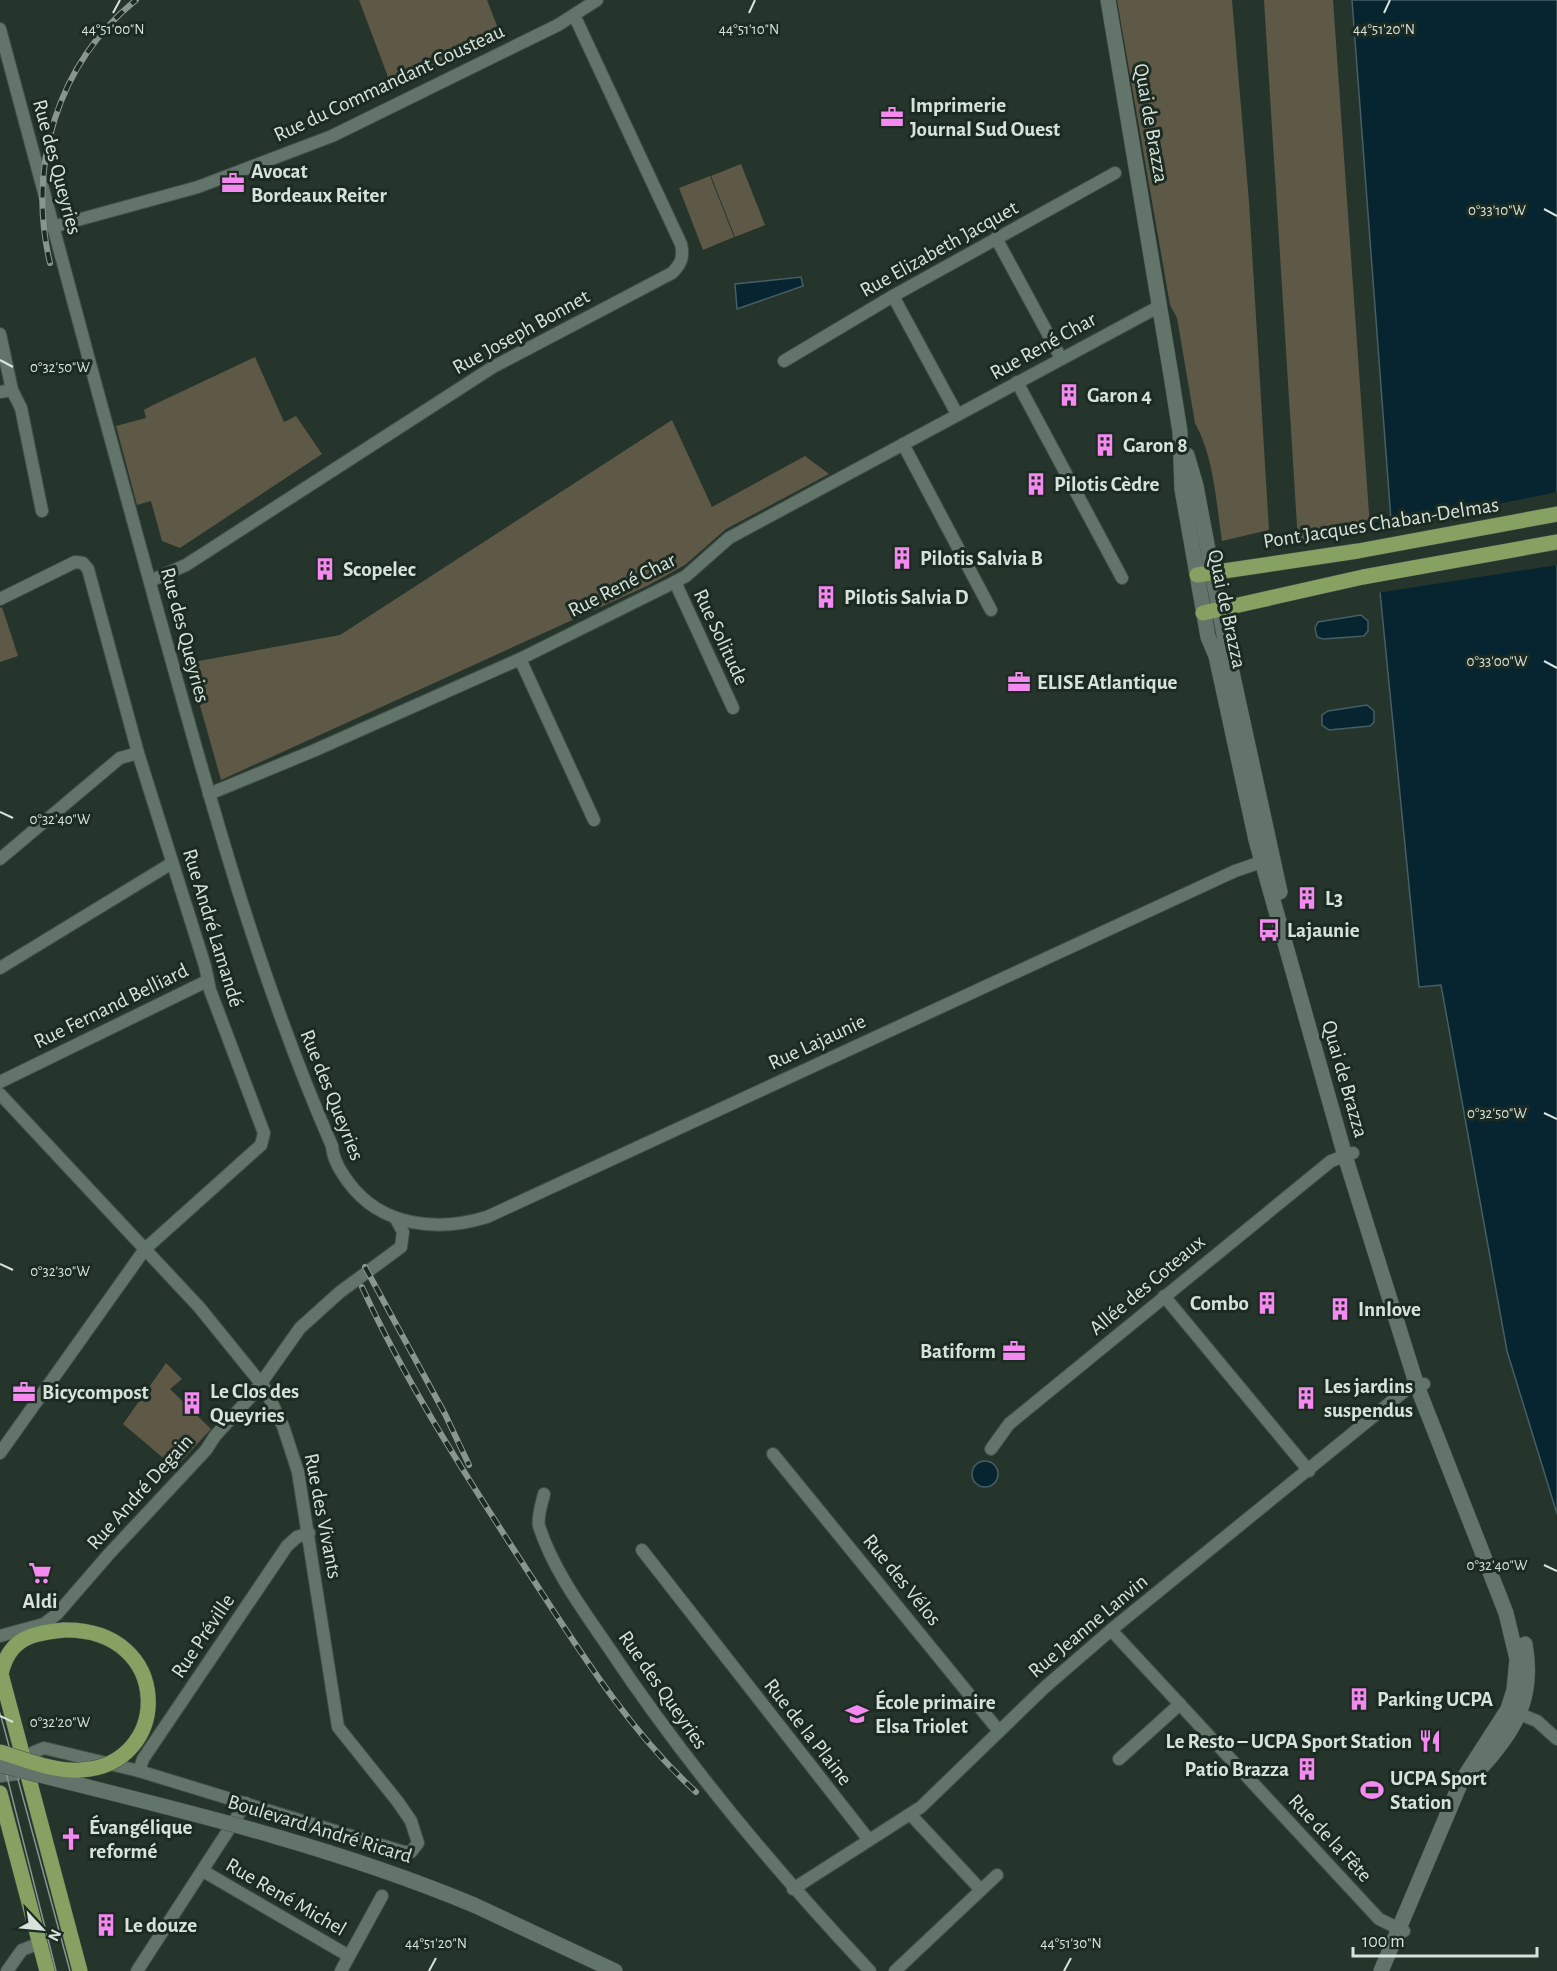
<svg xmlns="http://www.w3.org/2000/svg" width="1557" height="1971" font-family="'Alegreya Sans',sans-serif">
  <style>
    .green { fill: #5e5847 }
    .water { fill: #072530; stroke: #465e64; stroke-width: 1.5 }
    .pier { fill: #25352c }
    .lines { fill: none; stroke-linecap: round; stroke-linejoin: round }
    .street-casing { stroke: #425048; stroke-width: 14 }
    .secondary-casing { stroke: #425048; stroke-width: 16 }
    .primary-casing { stroke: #425048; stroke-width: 16 }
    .street { stroke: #63756a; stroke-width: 12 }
    .secondary { stroke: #63756a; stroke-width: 15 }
    .primary { stroke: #86a161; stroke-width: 15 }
    .tram { stroke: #89968e; stroke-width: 1.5 }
    .rail-casing { stroke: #89968e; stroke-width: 6 }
    .rail { stroke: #1b2b22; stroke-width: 4; stroke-dasharray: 11; stroke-linecap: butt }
    .secondary-bridge-casing { stroke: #425048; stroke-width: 16; stroke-linecap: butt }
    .primary-bridge-casing { stroke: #425048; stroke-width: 16; stroke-linecap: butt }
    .secondary-bridge { stroke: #63756a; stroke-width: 15 }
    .primary-bridge { stroke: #86a161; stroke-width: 15 }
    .ticks { fill: none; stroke: #d8e2dc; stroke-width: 2 }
    .labels { text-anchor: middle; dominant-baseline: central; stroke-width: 6; stroke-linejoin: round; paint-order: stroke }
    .street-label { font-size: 21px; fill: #d8e2dc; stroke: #1b2b22 }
    .poi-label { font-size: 21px; font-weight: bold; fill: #d8e2dc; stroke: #1b2b22; text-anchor: start }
    .ticks-label { font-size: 15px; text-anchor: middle; fill: #d8e2dc; stroke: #1b2b22; stroke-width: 6; stroke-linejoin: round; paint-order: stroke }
  </style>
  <rect width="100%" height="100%" fill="#25352c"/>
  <!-- green -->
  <g class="green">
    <polygon points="359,0 487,0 501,36 393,90"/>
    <path d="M1117,0H1232L1249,202L1269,530L1222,541C1216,502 1214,457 1195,423L1177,318L1170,305Z"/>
    <polygon points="1264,0 1333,0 1370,528 1298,542"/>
    <polygon points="741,164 765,225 735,237 711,176"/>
    <polygon points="710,176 734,237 703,250 679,188"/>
    <polygon points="255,357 284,422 296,416 322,454 180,548 162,541 151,501 137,505 116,426 146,418 144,410 151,406"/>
    <polygon points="672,420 712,507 805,456 829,474 726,529 685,565 647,586 221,780 188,663 340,635"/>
    <polygon points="2,607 18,656 0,662 0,608"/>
    <polygon points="166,1363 182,1379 170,1389 211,1429 175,1468 123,1424"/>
  </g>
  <!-- water -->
  <g class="water">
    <polygon points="1352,0 1557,0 1557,1514 1507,1351 1441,985 1419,987 1373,521 1391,520"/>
    <polygon points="801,277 803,286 737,309 735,284"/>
    <polygon points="1361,615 1368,621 1368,631 1364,636 1323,639 1317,637 1315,628 1318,622"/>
    <polygon points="1367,705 1374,711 1374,722 1370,726 1329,730 1322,725 1322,715 1328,711"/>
    <circle cx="985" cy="1474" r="13"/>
  </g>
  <!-- pier -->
  <polygon class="pier" points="1557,492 1557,565 1377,593 1371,530"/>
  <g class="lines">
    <!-- street casing -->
    <g class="street-casing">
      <g id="street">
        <path d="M0,29C51,223 105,418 158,612C209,795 256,972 332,1146C333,1160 341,1172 349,1183C382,1227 438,1232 487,1217L1235,871L1270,859"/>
        <polyline points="52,227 198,187 332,136 558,25 597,0"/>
        <polyline points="996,238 1061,358"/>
        <polyline points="893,296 957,414"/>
        <polyline points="0,334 12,390 21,408 42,511"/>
        <polyline points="784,361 893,296 1115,173"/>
        <polyline points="1017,382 1122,578"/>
        <polyline points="0,392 12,390"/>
        <polyline points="903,444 991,610"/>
        <path d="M150,581L186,565L493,367L672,273C681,264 684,257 681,244L574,15"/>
        <polyline points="675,582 733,708"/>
        <polyline points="0,599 75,562 83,563 88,569 138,753 205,966 210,990 264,1133 261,1145 145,1249 0,1453"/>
        <polyline points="520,659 594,820"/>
        <polyline points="209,794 313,751 520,659 675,582 686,576 729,538 1160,306"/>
        <polyline points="0,859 120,758 138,753"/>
        <polyline points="0,968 172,863"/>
        <polyline points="0,1082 207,981"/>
        <polyline points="0,1094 199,1307 264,1387 283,1426 298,1472 338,1727 398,1802 411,1821 418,1843 411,1852 404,1852 139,1771 44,1748 34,1752 17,1774 0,1776"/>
        <polyline points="1164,1296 1309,1471"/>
        <polyline points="991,1449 1009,1424 1331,1161 1353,1153"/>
        <polyline points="773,1454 999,1731"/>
        <path d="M544,1494C542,1503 537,1517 539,1526C553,1570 583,1610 609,1648C686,1764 775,1870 870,1971"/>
        <polyline points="642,1550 869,1840"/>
        <polyline points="1111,1630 1379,1919 1404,1931"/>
        <polyline points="0,1636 44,1624 57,1614 109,1554 206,1450 215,1436 254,1393 300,1328 340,1292 401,1247 403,1232 396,1219"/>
        <polyline points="1510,1710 1537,1721 1557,1739"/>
        <polyline points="1119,1759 1180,1704"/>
        <polyline points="139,1771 143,1759 287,1546 297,1537 309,1533"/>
        <polyline points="910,1814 981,1890"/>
        <polyline points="203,1871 349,1956"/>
        <polyline points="793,1889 921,1807 1044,1688 1111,1630 1407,1389 1424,1384"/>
        <polyline points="7,1971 22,1950 40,1943"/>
        <polyline points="137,1971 246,1803"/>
        <polyline points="341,1971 382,1896"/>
        <polyline points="895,1971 997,1875"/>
      </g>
    </g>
    <!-- secondary casing -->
    <g class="secondary-casing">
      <g id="secondary">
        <polyline points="1108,0 1171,375 1180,432 1182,489 1208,637 1216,656 1256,840 1345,1156 1417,1386 1506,1613 1517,1659 1514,1690 1508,1709 1461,1782 1381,1971"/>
        <polyline points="1187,455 1196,486 1225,640 1280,892"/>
        <path d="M1479,1770C1515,1731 1535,1698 1525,1644"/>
        <polyline points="474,1905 615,1971"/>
      </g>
    </g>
    <!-- primary casing -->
    <g class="primary-casing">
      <g id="primary">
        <polyline points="1197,575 1358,551 1557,514"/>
        <polyline points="1203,613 1363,577 1557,542"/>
        <path d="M64,1630C32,1633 9,1638 1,1674L80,1971"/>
        <polyline points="0,1793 47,1971"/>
      </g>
    </g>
    <!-- street -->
    <use href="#street" class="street"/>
    <!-- secondary -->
    <use href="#secondary" class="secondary"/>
    <!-- primary -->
    <use href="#primary" class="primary"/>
    <!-- tram -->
    <g class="tram">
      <polyline points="0,1713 70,1971"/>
      <polyline points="0,1749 56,1971"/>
    </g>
    <!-- rail casing -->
    <g class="rail-casing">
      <g id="rail">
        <path d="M50,263C27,166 57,64 136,0"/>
        <polyline points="365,1267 445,1414 469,1465"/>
        <path d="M362,1287C407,1385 467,1477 525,1567C576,1645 627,1729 696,1792"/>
      </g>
    </g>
    <!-- rail -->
    <use href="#rail" class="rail"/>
    <!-- secondary-bridge casing -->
    <g class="secondary-bridge-casing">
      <path id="secondary-bridge" d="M0,1765C161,1806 321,1841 474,1905"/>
    </g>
    <!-- primary-bridge casing -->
    <g class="primary-bridge-casing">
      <path id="primary-bridge" d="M0,1752C25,1759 54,1772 80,1770C173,1766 174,1628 64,1630"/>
    </g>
    <!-- secondary-bridge -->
    <use href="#secondary-bridge" class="secondary-bridge"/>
    <!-- primary-bridge -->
    <use href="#primary-bridge" class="primary-bridge"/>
  </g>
  <!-- ticks -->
  <path class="ticks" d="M113,13L120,0M749,13L755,0M1384,13L1390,0M1544,209L1557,216M0,360L13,367M1544,661L1557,668M0,812L13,818M1544,1113L1557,1119M0,1264L13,1270M1544,1565L1557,1571M0,1716L13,1722M429,1971L436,1958M1064,1971L1071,1958"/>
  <!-- icons -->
  <defs>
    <g id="office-bare" transform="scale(1.8)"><path d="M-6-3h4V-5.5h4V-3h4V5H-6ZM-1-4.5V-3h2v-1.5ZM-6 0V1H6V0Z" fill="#f489f0" stroke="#1b2b22" stroke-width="2.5" paint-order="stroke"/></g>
    <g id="building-bare" transform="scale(1.8)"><path d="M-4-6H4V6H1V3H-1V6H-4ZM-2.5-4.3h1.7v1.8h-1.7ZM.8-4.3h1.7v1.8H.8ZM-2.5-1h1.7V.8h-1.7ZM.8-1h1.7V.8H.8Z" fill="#f489f0" stroke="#1b2b22" stroke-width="2.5" paint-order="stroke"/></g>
    <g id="bus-bare" transform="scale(1.8)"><path d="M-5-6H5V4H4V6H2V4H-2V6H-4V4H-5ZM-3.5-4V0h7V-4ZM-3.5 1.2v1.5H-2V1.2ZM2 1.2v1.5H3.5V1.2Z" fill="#f489f0" stroke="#1b2b22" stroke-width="2.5" paint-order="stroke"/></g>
    <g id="supermarket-bare" transform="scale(1.8)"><path d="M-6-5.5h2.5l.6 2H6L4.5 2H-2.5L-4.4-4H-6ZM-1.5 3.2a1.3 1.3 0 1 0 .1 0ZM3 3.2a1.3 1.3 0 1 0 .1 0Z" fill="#f489f0" stroke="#1b2b22" stroke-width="2.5" paint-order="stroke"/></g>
    <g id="school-bare" transform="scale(1.8)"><path d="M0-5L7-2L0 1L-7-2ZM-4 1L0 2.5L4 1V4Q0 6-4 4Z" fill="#f489f0" stroke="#1b2b22" stroke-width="2.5" paint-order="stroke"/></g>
    <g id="restaurant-bare" transform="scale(1.8)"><path d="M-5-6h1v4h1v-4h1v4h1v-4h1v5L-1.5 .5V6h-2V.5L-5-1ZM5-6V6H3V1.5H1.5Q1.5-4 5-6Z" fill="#f489f0" stroke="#1b2b22" stroke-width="2.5" paint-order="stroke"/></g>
    <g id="stadium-bare" transform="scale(1.8)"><path d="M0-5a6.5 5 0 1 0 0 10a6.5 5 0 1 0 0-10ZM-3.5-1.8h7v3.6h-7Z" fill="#f489f0" stroke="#1b2b22" stroke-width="2.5" paint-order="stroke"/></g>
    <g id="church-bare" transform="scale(1.8)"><path d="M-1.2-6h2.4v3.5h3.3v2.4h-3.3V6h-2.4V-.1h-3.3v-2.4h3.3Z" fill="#f489f0" stroke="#1b2b22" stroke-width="2.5" paint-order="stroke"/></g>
  </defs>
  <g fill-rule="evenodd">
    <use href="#office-bare" x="892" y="117"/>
    <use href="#office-bare" x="233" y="183"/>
    <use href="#building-bare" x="1069" y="395"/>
    <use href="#building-bare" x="1105" y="445"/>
    <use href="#building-bare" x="1036" y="484"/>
    <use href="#building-bare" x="902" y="558"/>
    <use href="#building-bare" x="325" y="569"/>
    <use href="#building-bare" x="826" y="597"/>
    <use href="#office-bare" x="1019" y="682"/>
    <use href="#building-bare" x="1307" y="898"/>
    <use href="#bus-bare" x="1269" y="930"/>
    <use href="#building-bare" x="1267" y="1303"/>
    <use href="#building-bare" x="1340" y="1309"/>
    <use href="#office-bare" x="1014" y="1351"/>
    <use href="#office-bare" x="24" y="1392"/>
    <use href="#building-bare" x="1306" y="1398"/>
    <use href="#building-bare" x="192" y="1403"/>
    <use href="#supermarket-bare" x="40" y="1573"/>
    <use href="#building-bare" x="1359" y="1699"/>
    <use href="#school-bare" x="857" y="1714"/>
    <use href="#restaurant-bare" x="1430" y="1741"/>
    <use href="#building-bare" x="1307" y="1769"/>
    <use href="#stadium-bare" x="1372" y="1790"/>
    <use href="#church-bare" x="71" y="1839"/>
    <use href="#building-bare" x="106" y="1925"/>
  </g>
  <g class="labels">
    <!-- street labels -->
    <g class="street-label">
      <text transform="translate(389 83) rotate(-25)">Rue du Commandant Cousteau</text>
      <text transform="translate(1151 123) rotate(80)">Quai de Brazza</text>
      <text transform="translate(57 167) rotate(75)">Rue des Queyries</text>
      <text transform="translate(939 249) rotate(-29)">Rue Elizabeth Jacquet</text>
      <text transform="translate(521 332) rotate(-29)">Rue Joseph Bonnet</text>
      <text transform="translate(1043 346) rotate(-29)">Rue René Char</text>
      <text transform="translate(1381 523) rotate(-9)">Pont Jacques Chaban-Delmas</text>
      <text transform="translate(622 585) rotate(-27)">Rue René Char</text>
      <text transform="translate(1227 609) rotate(78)">Quai de Brazza</text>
      <text transform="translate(185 635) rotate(75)">Rue des Queyries</text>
      <text transform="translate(721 637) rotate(65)">Rue Solitude</text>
      <text transform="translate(213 928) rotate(73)">Rue André Lamandé</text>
      <text transform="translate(111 1006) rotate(-26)">Rue Fernand Belliard</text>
      <text transform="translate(817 1042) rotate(-25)">Rue Lajaunie</text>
      <text transform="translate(1345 1079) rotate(74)">Quai de Brazza</text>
      <text transform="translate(332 1095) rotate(68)">Rue des Queyries</text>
      <text transform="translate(1147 1285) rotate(-40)">Allée des Coteaux</text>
      <text transform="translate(140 1492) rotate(-48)">Rue André Degain</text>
      <text transform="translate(323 1516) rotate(79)">Rue des Vivants</text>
      <text transform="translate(902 1580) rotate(51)">Rue des Vélos</text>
      <text transform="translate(1088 1626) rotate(-40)">Rue Jeanne Lanvin</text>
      <text transform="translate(203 1636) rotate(-56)">Rue Préville</text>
      <text transform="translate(663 1690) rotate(55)">Rue des Queyries</text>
      <text transform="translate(808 1732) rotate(52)">Rue de la Plaine</text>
      <text transform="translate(320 1829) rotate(17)">Boulevard André Ricard</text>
      <text transform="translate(1330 1838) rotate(47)">Rue de la Fête</text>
      <text transform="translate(286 1897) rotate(30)">Rue René Michel</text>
    </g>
    <!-- poi labels -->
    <g class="poi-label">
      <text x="910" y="105">Imprimerie<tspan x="910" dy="24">Journal Sud Ouest</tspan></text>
      <text x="251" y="171">Avocat<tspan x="251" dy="24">Bordeaux Reiter</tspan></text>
      <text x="1087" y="395">Garon 4</text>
      <text x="1123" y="445">Garon 8</text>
      <text x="1054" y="484">Pilotis Cèdre</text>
      <text x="920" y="558">Pilotis Salvia B</text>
      <text x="343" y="569">Scopelec</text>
      <text x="844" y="597">Pilotis Salvia D</text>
      <text x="1037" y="682">ELISE Atlantique</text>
      <text x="1325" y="898">L3</text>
      <text x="1287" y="930">Lajaunie</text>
      <text x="1249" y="1303" text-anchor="end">Combo</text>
      <text x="1358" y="1309">Innlove</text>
      <text x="996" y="1351" text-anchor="end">Batiform</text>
      <text x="1324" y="1386">Les jardins<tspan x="1324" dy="24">suspendus</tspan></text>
      <text x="210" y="1391">Le Clos des<tspan x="210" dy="24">Queyries</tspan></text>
      <text x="42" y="1392">Bicycompost</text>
      <text x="40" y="1601" text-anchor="middle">Aldi</text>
      <text x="1377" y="1699">Parking UCPA</text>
      <text x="875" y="1702">École primaire<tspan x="875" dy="24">Elsa Triolet</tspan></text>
      <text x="1412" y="1741" text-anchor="end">Le Resto – UCPA Sport Station</text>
      <text x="1289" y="1769" text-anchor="end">Patio Brazza</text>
      <text x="1390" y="1778">UCPA Sport<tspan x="1390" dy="24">Station</tspan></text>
      <text x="89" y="1827">Évangélique<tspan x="89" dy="24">reformé</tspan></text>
      <text x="124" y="1925">Le douze</text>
    </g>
  </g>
  <g class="ticks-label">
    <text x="113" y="34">44°51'00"N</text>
    <text x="749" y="34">44°51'10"N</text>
    <text x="1384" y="34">44°51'20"N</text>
    <text x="1497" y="215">0°33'10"W</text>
    <text x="60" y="372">0°32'50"W</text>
    <text x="1497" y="666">0°33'00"W</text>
    <text x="60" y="824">0°32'40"W</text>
    <text x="1497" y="1118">0°32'50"W</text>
    <text x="60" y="1276">0°32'30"W</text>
    <text x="1497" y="1570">0°32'40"W</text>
    <text x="60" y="1727">0°32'20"W</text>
    <text x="436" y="1948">44°51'20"N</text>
    <text x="1071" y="1948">44°51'30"N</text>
  </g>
  <!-- north arrow -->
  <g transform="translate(42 1929) rotate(116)" stroke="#1b2b22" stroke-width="4.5" paint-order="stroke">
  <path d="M0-4.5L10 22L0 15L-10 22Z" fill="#d8e2dc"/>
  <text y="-9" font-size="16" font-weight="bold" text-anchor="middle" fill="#d8e2dc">N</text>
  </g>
  <!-- scale -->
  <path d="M1353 1947v9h184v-9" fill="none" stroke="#d8e2dc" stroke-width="3"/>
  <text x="1362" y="1947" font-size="18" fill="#d8e2dc" stroke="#1b2b22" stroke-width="4.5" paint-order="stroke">100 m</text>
</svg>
